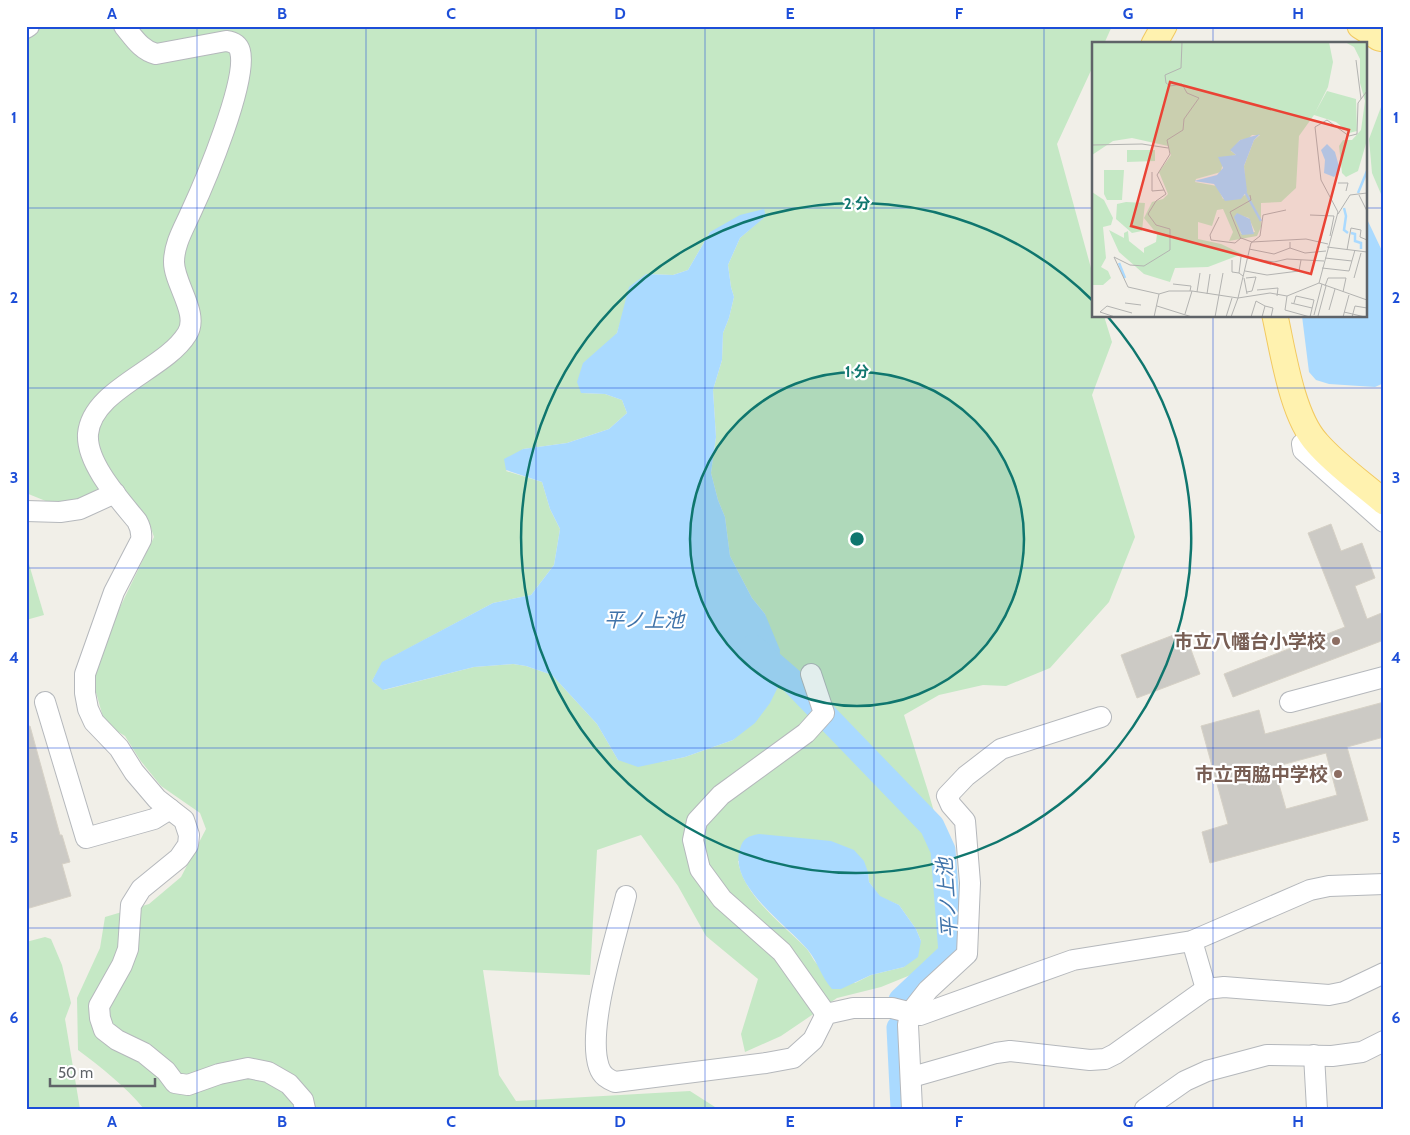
<svg xmlns="http://www.w3.org/2000/svg" width="1410" height="1135" font-family="Cabin,'Noto Sans JP',sans-serif">
  <style>
    .green { fill: #c5e8c5; fill-rule: evenodd }
    .water { fill: #aadaff }
    .lines { fill: none; stroke-linecap: round; stroke-linejoin: round }
    .river { stroke: #aadaff; stroke-width: 25 }
    .building { fill: #cccac5; stroke: #d6d1c6; fill-rule: evenodd }
    .minor-casing { stroke: #b5b8bc; stroke-width: 22 }
    .major-casing { stroke: #f2c960; stroke-width: 27 }
    .minor { stroke: #fff; stroke-width: 20 }
    .major { stroke: #fff2af; stroke-width: 25 }
    .grid { fill: none; stroke: #1d4ed8; stroke-width: 1; stroke-opacity: 0.55 }
    .ring { fill: none; stroke: #0f766e; stroke-width: 2.5 }
    .education-dot { fill: #8d6e63; stroke: #fff; stroke-width: 2 }
    .labels { text-anchor: middle; dominant-baseline: central; stroke-width: 4.5; stroke-linejoin: round; paint-order: stroke }
    .education-label { font-size: 19px; font-weight: bold; fill: #785e54; stroke: #fff; text-anchor: end }
    .water-label { font-size: 20px; font-style: italic; fill: #4174aa; stroke: #fff }
    .inset-river { fill: none; stroke: #aadaff; stroke-width: 2.5 }
    .inset-road { fill: none; stroke: #b3b3b1; stroke-width: 1 }
    .view { fill: #ea4335; fill-opacity: 0.15; stroke: #ea4335; stroke-width: 2.5 }
    .inset-edge { fill: none; stroke: #5f6368; stroke-width: 2.5 }
    .centre { fill: #0f766e; stroke: #fff; stroke-width: 2.5 }
    .ring-label { font-size: 15px; text-anchor: middle; font-weight: bold; fill: #0f766e; stroke: #fff; stroke-width: 4.5; stroke-linejoin: round; paint-order: stroke }
    .neatline { fill: none; stroke: #1d4ed8; stroke-width: 2 }
    .grid-label { font-size: 16px; text-anchor: middle; font-weight: bold; fill: #1d4ed8 }
  </style>
  <rect width="100%" height="100%" fill="#f1efe8"/>
  <!-- green -->
  <g class="green">
    <path d="M26,26H1112L1104,44H1094V64L1057,144L1094,279V316H1104L1112,342L1092,395L1135,537L1109,602L1050,668L1006,686L983,685L939,695L904,715L928,791L956,888L945,961L881,987L837,998L781,1036L745,1052L741,1034L758,979L706,936L678,886L641,835L597,850L590,975L483,970L499,1075L516,1101L690,1091L715,1107L721,1109H144C125,1086 102,1068 78,1050L77,998L100,948L105,917L149,904L181,877L206,829L200,813L161,786L140,760L125,736L105,724L95,689L94,670L108,632L154,537L148,519L112,478L92,493L58,506L26,493ZM765,216L740,238L728,265L731,287L734,297L729,318L723,333L722,360L713,390L716,437L711,473L718,500L725,517L730,556L752,598L765,614L778,669V687L733,740L685,757L661,762L618,760L597,724L552,675L526,666L513,664L474,667L384,690L372,681L383,662L493,603L531,595L554,565L560,529L550,509L542,482L506,471L523,449L567,443L609,429L627,413L622,400L605,394L581,393L617,333L623,314L646,274L673,275L688,270L710,232ZM738,861L868,872L869,882L880,897L899,905L916,929L921,941L904,967L871,975L855,983C845,978 825,970 817,964C813,960 810,952 806,948C782,924 744,896 738,861Z"/>
    <polygon points="1384,99 1384,201 1372,173 1369,139"/>
    <polygon points="26,554 44,615 26,620"/>
    <polygon points="45,937 51,939 62,965 71,1003 65,1019 80,1109 26,1109 26,942"/>
  </g>
  <!-- water -->
  <g class="water">
    <polygon points="764,209 766,216 740,238 728,265 731,287 734,297 729,318 723,333 722,360 713,390 716,437 711,473 718,500 725,517 730,556 752,598 765,614 780,650 778,687 770,703 755,723 733,740 685,757 638,767 618,760 597,724 552,675 526,666 513,664 474,667 383,690 372,681 382,662 493,603 531,595 554,565 560,529 550,509 542,482 506,470 504,459 523,449 567,443 609,429 627,413 622,400 605,394 581,393 577,382 583,363 617,333 629,287 646,274 673,275 688,270 710,232 740,215"/>
    <polygon points="1366,217 1384,255 1384,383 1375,387 1329,384 1316,380 1309,372 1302,316 1366,316"/>
    <path d="M759,834L831,841L854,850L864,861L868,872L869,882L880,896L899,905L916,929L921,941L918,957L904,967L871,975L841,989H832C821,977 818,962 808,950C787,925 728,885 740,849C743,838 748,836 759,834Z"/>
  </g>
  <g class="lines">
    <!-- river -->
    <g class="river">
      <polyline points="753,647 791,680 932,826 943,850 951,953 901,1000"/>
      <polyline points="899,1028 903,1109"/>
    </g>
  </g>
  <!-- building -->
  <g class="building">
    <polygon points="1331,524 1341,551 1362,543 1375,578 1355,586 1367,619 1384,612 1384,640 1233,697 1224,674 1345,627 1308,533"/>
    <polygon points="1184,631 1200,674 1137,698 1121,655"/>
    <path d="M1384,702V737L1347,747L1368,820L1210,863L1202,832L1228,824L1201,726L1259,710L1265,734ZM1326,753L1337,795L1286,809L1274,767Z"/>
    <polygon points="30,726 60,835 62,835 70,862 62,864 71,896 26,909 26,727"/>
  </g>
  <g class="lines">
    <!-- minor casing -->
    <g class="minor-casing">
      <g id="minor">
        <path d="M124,26C134,38 141,50 156,54L226,41C233,42 238,44 240,51C248,80 205,182 191,212C184,228 174,244 174,262C174,284 200,314 187,334C165,370 92,389 88,434C86,463 119,499 137,521C141,528 142,533 141,540L114,592L85,674V693L88,709L94,722L119,748L134,772L157,799L184,820L189,835L188,845L179,858L141,889L131,905L128,949L122,965L99,1006L100,1018L104,1030L117,1040L144,1053L166,1071L175,1083L188,1085L219,1074L248,1068L268,1072L289,1084L303,1100L305,1109"/>
        <polyline points="26,28 29,26"/>
        <polyline points="1312,436 1302,444 1303,450 1384,522"/>
        <polyline points="26,511 60,512 80,509 115,493"/>
        <polyline points="811,674 824,713 806,733 721,795 697,821 693,840 700,869 722,899 782,952 826,1014"/>
        <polyline points="45,702 86,838 154,819 170,809"/>
        <polyline points="1290,702 1384,677"/>
        <path d="M626,896C616,937 586,1029 599,1067C602,1076 608,1079 615,1082L766,1063L793,1058L813,1040L826,1014L853,1008H892L920,1015L1073,960L1192,941L1310,890L1329,886L1384,884"/>
        <polyline points="1192,941 1206,989 1224,987 1329,995 1344,992 1384,973"/>
        <polyline points="1314,1055 1317,1109"/>
        <polyline points="912,1077 996,1053 1010,1051 1090,1060 1105,1059 1115,1054 1206,989"/>
        <polyline points="912,1109 908,1025 910,1013 928,990 967,954 970,883 965,821 951,805 947,796 966,776 1001,749 1101,717"/>
        <polyline points="1145,1109 1185,1081 1207,1071 1267,1055 1332,1056 1362,1052 1384,1041"/>
      </g>
    </g>
    <!-- major casing -->
    <g class="major-casing">
      <g id="major">
        <polyline points="1360,26 1379,38 1384,39"/>
        <polyline points="1154,44 1164,26"/>
        <path d="M1275,316C1283,352 1292,416 1317,443C1336,465 1362,483 1384,502"/>
      </g>
    </g>
    <!-- minor -->
    <use href="#minor" class="minor"/>
    <!-- major -->
    <use href="#major" class="major"/>
  </g>
  <!-- grid -->
  <path class="grid" d="M197,26V1109M366,26V1109M536,26V1109M705,26V1109M874,26V1109M1044,26V1109M1213,26V44M26,208H1094M1366,208H1384M1213,316V1109M26,388H1384M26,568H1384M26,748H1384M26,928H1384"/>
  <!-- distance rings -->
  <circle cx="857" cy="539" r="167" fill="#0f766e" fill-opacity=".12"/>
  <g class="ring">
    <circle cx="857" cy="539" r="167"/>
    <path d="M1108 317A335 335 0 1 1 1092 300"/>
  </g>
  <!-- markers -->
  <g class="education-dot">
    <circle cx="1336" cy="641" r="5"/>
    <circle cx="1338" cy="774" r="5"/>
  </g>
  <g class="labels">
    <!-- education labels -->
    <g class="education-label">
      <text x="1326" y="641">市立八幡台小学校</text>
      <text x="1328" y="774">市立西脇中学校</text>
    </g>
    <!-- water labels -->
    <g class="water-label">
      <text x="644" y="620">平ノ上池</text>
      <text transform="translate(947 898) rotate(-94)">平ノ上池</text>
    </g>
  </g>
  <!-- overview -->
  <g transform="translate(1092 42)">
    <rect width="275" height="275" fill="#f1efe8"/>
    <path d="M0,0H237L241,20L236,45L223,71L235,49L264,57L265,89L257,91L244,80L222,73L207,94L204,146L189,160L169,161V185L165,194L137,199L141,190L131,167L125,168L120,184L106,180V197L129,202L150,212L116,225L83,226L78,240L52,232L27,210L17,188L32,196V191L36,189L37,199L52,211V206L64,200L65,192L52,176L60,160L71,157L76,152L67,130L79,113L76,104L40,96L21,99L0,113ZM160,93H168L162,98L152,124L154,153L131,157L125,144L103,140L104,137L129,130L131,119L127,117L144,113L139,109L148,98L156,97ZM144,172L157,176L163,190L149,192ZM253,0H275V98L266,129L254,135L250,131L247,104L251,98H260L269,88L273,59L268,41V17L262,5ZM35,108H63V119L35,120ZM12,128H32L30,158H15L12,152ZM0,150L12,158L21,176L19,183L11,185L14,216L9,225L16,229L19,236L11,243H0ZM34,160L53,161L50,189L40,191L24,177L25,162Z" fill="#c5e8c5" fill-rule="evenodd"/>
    <path d="M168,92L162,98L152,124L155,149L149,157L133,159L122,142L102,139L125,133L131,126L126,115L144,113L138,108L148,98ZM235,102L243,110L248,128L242,135L232,131L233,118L229,108ZM145,171L158,177L162,192L150,193L142,175Z" fill="#aadaff"/>
    <path class="inset-river" d="M152,148L169,179M266,151L275,129M252,166L254,174L252,188L256,191M259,191L263,192V199L269,201V207M27,221L33,236"/>
    <path class="inset-road" d="M90,0L89,26L73,33L74,41L78,44L90,42L95,51L107,56L92,77L91,88L75,98L78,112L65,133L74,152L64,159L56,172L64,183L78,187V208L52,224L38,223L22,215L36,245L67,252L77,249H100L146,256L159,201L168,194L171,173L194,168M264,18L269,57M0,103L50,102L76,106M60,130V149L72,148M246,141H256L254,149M267,153L275,169M246,172L258,153L275,151M218,173L242,174L238,194M127,175L118,193L119,198L143,201L149,196L160,200L214,197L236,202M149,197L138,170L159,158L158,153M198,200V206L213,211L234,209M235,205L275,210M157,207L182,212L198,206M255,208L259,186L269,188L268,195L275,198M149,215L147,231L151,234M156,216L182,220L195,217L232,219M233,216L260,219M140,218V230L147,231M230,226L257,229L263,208M153,229L175,233L207,229L209,218M152,236L155,252M154,236L164,235L160,249L155,250M262,236L269,211M227,241L246,170L229,138L223,85L235,78L257,94L265,92L266,61L275,49M81,242L99,244L98,249M233,244L236,236H254L251,250M165,248L186,246L185,254M105,250L108,231M115,252L118,232M195,254L193,268L218,275M33,261L49,263M199,261L220,266M202,261L204,254L222,258L218,275M65,264L100,275M173,264L181,266L179,275M237,268L243,247M252,270L273,275M93,272L100,249M222,273L230,242M226,274L234,244M23,275L8,270L15,264L40,271M62,275L67,252M123,275L131,231M134,275L140,256M139,275L146,256L178,251L195,254L227,241L275,258M159,275L164,259L173,264L170,275M251,275L257,253M260,275L263,264L275,266"/>
    <path class="view" d="M78,40L257,88L219,232L39,184Z"/>
    <rect width="275" height="275" class="inset-edge"/>
  </g>
  <circle cx="857" cy="539" r="8" class="centre"/>
  <g class="ring-label">
    <text x="857" y="209">2 分</text>
    <text x="857" y="377">1 分</text>
  </g>
  <!-- border -->
  <rect width="1410" height="1135" fill="none" stroke="#ffffff" stroke-width="55"/>
  <!-- scale -->
  <path d="M50 1078v8h105v-8" fill="none" stroke="#5f6368" stroke-width="2.5"/>
  <text x="58" y="1078" font-size="15" fill="#5f6368" stroke="#ffffff" stroke-width="4" paint-order="stroke">50 m</text>
  <rect x="28" y="28" width="1354" height="1080" class="neatline"/>
  <g class="grid-label">
    <text x="112" y="19">A</text>
    <text x="282" y="19">B</text>
    <text x="451" y="19">C</text>
    <text x="620" y="19">D</text>
    <text x="790" y="19">E</text>
    <text x="959" y="19">F</text>
    <text x="1128" y="19">G</text>
    <text x="1298" y="19">H</text>
    <text x="14" y="123">1</text>
    <text x="1396" y="123">1</text>
    <text x="14" y="303">2</text>
    <text x="1396" y="303">2</text>
    <text x="14" y="483">3</text>
    <text x="1396" y="483">3</text>
    <text x="14" y="663">4</text>
    <text x="1396" y="663">4</text>
    <text x="14" y="843">5</text>
    <text x="1396" y="843">5</text>
    <text x="14" y="1023">6</text>
    <text x="1396" y="1023">6</text>
    <text x="112" y="1127">A</text>
    <text x="282" y="1127">B</text>
    <text x="451" y="1127">C</text>
    <text x="620" y="1127">D</text>
    <text x="790" y="1127">E</text>
    <text x="959" y="1127">F</text>
    <text x="1128" y="1127">G</text>
    <text x="1298" y="1127">H</text>
  </g>
</svg>
